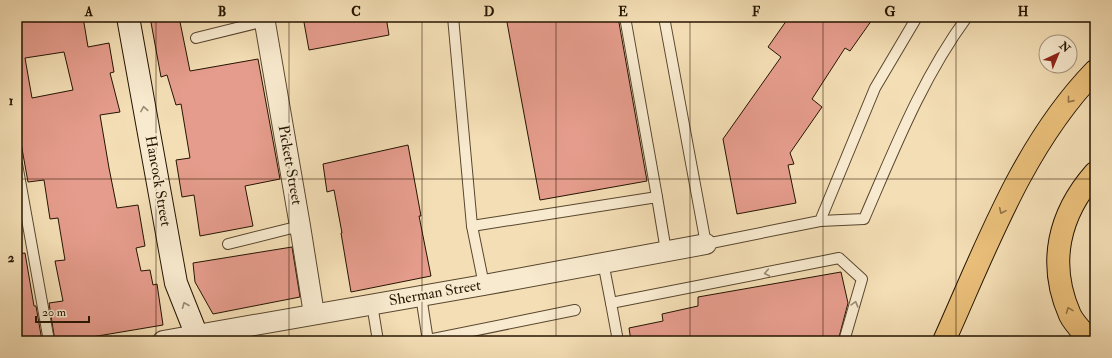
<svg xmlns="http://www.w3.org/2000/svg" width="1112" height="358" font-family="'IM FELL Double Pica',serif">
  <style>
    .building { fill: #e59c8c; stroke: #241401; fill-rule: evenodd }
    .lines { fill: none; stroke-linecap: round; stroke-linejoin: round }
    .lane-casing { stroke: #58462e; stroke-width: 12 }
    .street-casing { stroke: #58462e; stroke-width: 22 }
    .secondary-casing { stroke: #241401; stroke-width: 24 }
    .highway-casing { stroke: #241401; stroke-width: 24 }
    .lane { stroke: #f8eacf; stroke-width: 10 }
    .street { stroke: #f8eacf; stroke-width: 20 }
    .secondary { stroke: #f8eacf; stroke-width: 22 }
    .highway { stroke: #eabf7a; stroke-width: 22 }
    .oneway { stroke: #917244 }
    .oneway2 { stroke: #998a72 }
    .grid { fill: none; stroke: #241401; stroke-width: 1; stroke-opacity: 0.55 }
    .labels { text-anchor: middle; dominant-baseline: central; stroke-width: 4; stroke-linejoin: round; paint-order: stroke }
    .street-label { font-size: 15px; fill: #241401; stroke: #f8eacf }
    .neatline { fill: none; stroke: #241401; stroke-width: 1.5 }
    .grid-label { font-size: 13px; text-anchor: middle; font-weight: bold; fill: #241401 }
  </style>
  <rect width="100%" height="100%" fill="#f4deb5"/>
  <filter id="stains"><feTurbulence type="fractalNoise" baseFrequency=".005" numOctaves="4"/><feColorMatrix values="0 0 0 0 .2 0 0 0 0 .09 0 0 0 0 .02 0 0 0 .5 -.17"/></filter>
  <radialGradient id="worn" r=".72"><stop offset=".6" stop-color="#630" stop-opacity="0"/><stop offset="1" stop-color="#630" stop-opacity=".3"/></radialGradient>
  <!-- building -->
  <g class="building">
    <path d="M17,17H83L88,47L109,43L114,72L110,73L120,112L100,115L109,168L117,208L138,205L145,246L136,248L141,271L150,270L153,285L157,284L163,325L68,341H55L49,303L63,301L55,261L65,260L58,218L50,219L44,180L28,182L17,121ZM64,52L73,90L32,98L25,58Z"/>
    <polygon points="150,17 179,17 190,71 258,59 280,179 245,186 253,226 200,236 194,195 182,197 176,160 190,158 181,104 176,105 167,75 161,77"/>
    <polygon points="303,17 386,17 389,35 309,50"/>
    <polygon points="506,17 618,17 647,181 540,200"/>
    <polygon points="789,17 874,17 850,51 845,48 812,99 822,107 790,153 794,164 788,165 796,203 737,214 723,139 781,57 768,47"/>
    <polygon points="408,145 421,216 419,216 431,276 351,292 341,233 342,233 334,190 327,192 323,164"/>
    <polygon points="292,247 300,297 213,314 195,282 193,263"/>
    <polygon points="25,253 34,306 36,306 42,341 17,341 17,254"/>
    <polygon points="841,272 848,303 838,341 631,341 629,328 663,321 662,314 698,306 698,297"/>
  </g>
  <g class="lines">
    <!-- lane casing -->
    <g class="lane-casing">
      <g id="lane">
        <polyline points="453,17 472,226"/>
        <polyline points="625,17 657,197"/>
        <polyline points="664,17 706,244 820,221 875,88 917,17"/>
        <polyline points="196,38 265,21"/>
        <polyline points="17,164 49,341"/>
        <path d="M820,221L864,219C894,150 922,78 967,17"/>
        <polyline points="228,244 300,226"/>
        <polyline points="603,262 611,303"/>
        <polyline points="484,285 472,226 657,197 666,251"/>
        <polyline points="421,296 428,341"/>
        <polyline points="372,304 378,341"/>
        <polyline points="428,340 575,310"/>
        <polyline points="618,341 611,303 839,258 862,279 844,341"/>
      </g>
    </g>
    <!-- street casing -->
    <g class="street-casing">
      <g id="street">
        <polyline points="264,17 300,226 314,314"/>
        <polyline points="163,341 484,285 706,244"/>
      </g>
    </g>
    <!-- secondary casing -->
    <g class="secondary-casing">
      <polyline id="secondary" points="128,17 176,283 199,341"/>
    </g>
    <!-- highway casing -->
    <g class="highway-casing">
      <g id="highway">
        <path d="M944,341C986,248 1023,145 1095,71"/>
        <path d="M1091,341C1084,333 1075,325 1070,315C1047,263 1059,214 1095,173"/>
      </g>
    </g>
    <!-- lane -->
    <use href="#lane" class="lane"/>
    <!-- street -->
    <use href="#street" class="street"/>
    <!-- secondary -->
    <use href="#secondary" class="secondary"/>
    <!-- highway -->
    <use href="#highway" class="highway"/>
  </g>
  <!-- one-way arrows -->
  <defs><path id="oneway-chevron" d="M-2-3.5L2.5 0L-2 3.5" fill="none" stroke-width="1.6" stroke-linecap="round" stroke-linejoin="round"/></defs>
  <g class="oneway">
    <use href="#oneway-chevron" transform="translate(1070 100) rotate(129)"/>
    <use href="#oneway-chevron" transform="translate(1002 211) rotate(114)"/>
    <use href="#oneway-chevron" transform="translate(1069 310) rotate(-111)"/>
  </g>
  <g class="oneway2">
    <use href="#oneway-chevron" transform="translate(144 109) rotate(-100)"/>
    <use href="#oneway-chevron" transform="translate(767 273) rotate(169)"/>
    <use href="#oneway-chevron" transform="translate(855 304) rotate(-74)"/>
    <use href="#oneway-chevron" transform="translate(185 305) rotate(-112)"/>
  </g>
  <!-- grid -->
  <path class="grid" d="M156,17V341M289,17V341M422,17V341M556,17V341M690,17V341M823,17V341M956,17V341M17,179H1095"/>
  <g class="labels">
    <!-- street labels -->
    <g class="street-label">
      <text transform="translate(290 165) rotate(80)">Pickett Street</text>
      <text transform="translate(158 181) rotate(80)">Hancock Street</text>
      <text transform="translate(435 293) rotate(-10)">Sherman Street</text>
    </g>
  </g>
  <!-- margin -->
  <rect width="1112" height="358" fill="none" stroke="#f4deb5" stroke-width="44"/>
  <!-- north arrow -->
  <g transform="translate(1058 54) rotate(44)"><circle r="19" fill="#f8eacf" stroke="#a3947d"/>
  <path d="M0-3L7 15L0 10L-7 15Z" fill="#8f2418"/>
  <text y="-6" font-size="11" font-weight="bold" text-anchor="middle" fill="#241401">N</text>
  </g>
  <!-- scale -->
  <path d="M36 316v6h53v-6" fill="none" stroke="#241401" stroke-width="2"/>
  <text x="42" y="316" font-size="12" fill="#241401" stroke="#f8eacf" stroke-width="3" paint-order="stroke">20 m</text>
  <rect x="22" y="22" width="1068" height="314" class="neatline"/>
  <g class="grid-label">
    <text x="89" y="16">A</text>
    <text x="222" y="16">B</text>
    <text x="356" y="16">C</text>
    <text x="489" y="16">D</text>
    <text x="623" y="16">E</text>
    <text x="756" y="16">F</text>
    <text x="890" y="16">G</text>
    <text x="1023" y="16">H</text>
    <text x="11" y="105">1</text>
    <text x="11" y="262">2</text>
  </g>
  <rect width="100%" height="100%" filter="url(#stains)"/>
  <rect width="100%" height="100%" fill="url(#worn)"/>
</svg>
